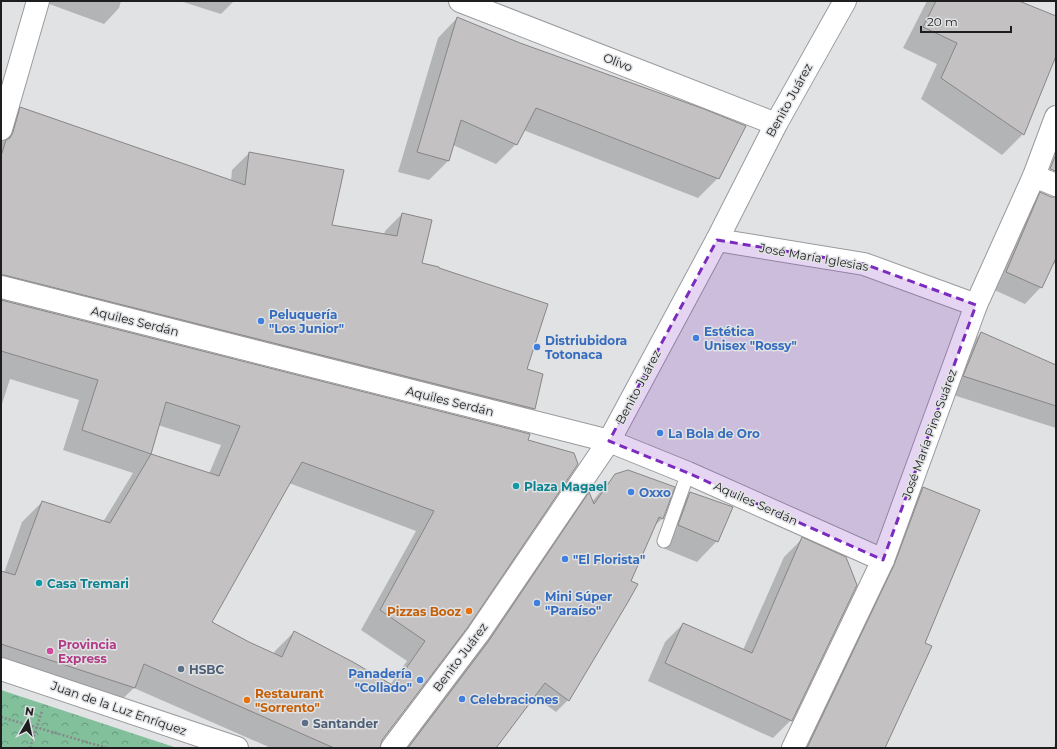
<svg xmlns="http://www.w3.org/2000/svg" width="1057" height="749" font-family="Montserrat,sans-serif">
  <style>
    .park { fill: url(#park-crowns) }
    .shadow { fill: #0003; fill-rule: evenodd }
    .building { fill: #c4c1c2; stroke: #888586; fill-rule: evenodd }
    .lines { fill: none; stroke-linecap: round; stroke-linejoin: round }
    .lane-casing { stroke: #999a9d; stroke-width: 15 }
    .street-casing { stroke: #999a9d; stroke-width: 24 }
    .secondary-casing { stroke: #999a9d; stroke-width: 24 }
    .path { stroke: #87888a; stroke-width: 2.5; stroke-dasharray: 2 2; stroke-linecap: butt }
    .lane { stroke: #fff; stroke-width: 13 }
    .street { stroke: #fff; stroke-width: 22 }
    .secondary { stroke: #fff; stroke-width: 22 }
    .marked { fill: #7b2cbf; fill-opacity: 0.2; stroke: #7b2cbf; stroke-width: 3; stroke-dasharray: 8 5; stroke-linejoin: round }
    .shop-dot { fill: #3f7fe0; stroke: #e0e2e4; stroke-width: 1.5 }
    .culture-dot { fill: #0f9aa8; stroke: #e0e2e4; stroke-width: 1.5 }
    .food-dot { fill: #e8710a; stroke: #e0e2e4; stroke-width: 1.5 }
    .hotel-dot { fill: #d1479c; stroke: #e0e2e4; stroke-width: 1.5 }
    .service-dot { fill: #5c6f8a; stroke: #e0e2e4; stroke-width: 1.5 }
    .labels { text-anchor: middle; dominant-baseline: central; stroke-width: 3; stroke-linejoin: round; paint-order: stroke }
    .street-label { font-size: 12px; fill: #1e1e1f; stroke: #e0e2e4 }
    .shop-label { font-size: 12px; font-weight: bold; fill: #366cbe; stroke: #e0e2e4; text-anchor: start }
    .culture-label { font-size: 12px; font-weight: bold; fill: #0d838f; stroke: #e0e2e4; text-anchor: start }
    .food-label { font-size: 12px; font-weight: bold; fill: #c56008; stroke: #e0e2e4; text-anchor: end }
    .hotel-label { font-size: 12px; font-weight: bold; fill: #b23c85; stroke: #e0e2e4; text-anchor: start }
    .service-label { font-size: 12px; font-weight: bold; fill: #4e5e75; stroke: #e0e2e4; text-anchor: start }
  </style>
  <defs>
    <pattern id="park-crowns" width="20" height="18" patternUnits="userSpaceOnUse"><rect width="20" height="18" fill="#81c09b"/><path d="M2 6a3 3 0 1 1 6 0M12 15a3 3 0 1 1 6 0" fill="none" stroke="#699b7e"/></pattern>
  </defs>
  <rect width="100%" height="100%" fill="#e0e2e4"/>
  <!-- park -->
  <polygon class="park" points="1,690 177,748 1,748"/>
  <!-- shadow -->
  <g class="shadow">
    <polygon points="41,1 121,1 119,8 104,24"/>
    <polygon points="180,1 234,1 221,14"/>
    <polygon points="927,1 1016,1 1056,17 1056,53 1023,134 1002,155 921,99 937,64 903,48"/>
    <polygon points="457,18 520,44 718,178 698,198 523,130 516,144 496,164 453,145 449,160 429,180 398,172 438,38"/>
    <polygon points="21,108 231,181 232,170 249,153 331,226 384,235 385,231 402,214 421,264 526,369 542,374 534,409 517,426 1,295 1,134 4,125"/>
    <polygon points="1039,198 1056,198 1056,264 1053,263 1041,287 1025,304 990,288 1022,215"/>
    <path d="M1,300L529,435L381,740L379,748H271L134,688L114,707L1,669V572L4,573L22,522L42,502L103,522L133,473L63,450L79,400L10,379L1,407ZM158,425L221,445L209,474L150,454ZM289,483L416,531L361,630L407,661L390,685L294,632L275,651L274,654L248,643L211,623Z"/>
    <polygon points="981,333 1056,366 1056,428 947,393 965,350"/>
    <polygon points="616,475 663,518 652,528 568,700 556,712 534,696 496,746 498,748 406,748 577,506 589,494 592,502 603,488"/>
    <polygon points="923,488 924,643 884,748 801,748 911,500"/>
    <polygon points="690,493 717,541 697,562 658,546 669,514"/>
    <polygon points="802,539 791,720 773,738 648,681 665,642 683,624 743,650 784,557"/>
    <polygon points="1056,737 1056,748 1054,748"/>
  </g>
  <!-- building -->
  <g class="building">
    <polygon points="936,1 1019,1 1056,16 1056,56 1024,135 941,78 957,43 923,27"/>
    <polygon points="457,17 520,43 704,109 746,126 719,179 536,108 517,145 461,120 449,161 417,152"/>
    <polygon points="20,107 245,185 249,152 344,170 332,225 397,236 402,213 432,220 422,263 439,267 439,268 548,304 527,369 543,374 535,409 4,275 1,275 1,156 6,140 10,138 13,132"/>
    <polygon points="1056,154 1056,171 1050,169"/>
    <polygon points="1040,192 1051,197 1056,197 1056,258 1042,288 1006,272"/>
    <path d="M1,300L530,434L528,440L574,453L578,464L468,627L382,740L380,748H334L144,664L135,688L1,644V571L15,575L42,501L110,523L151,454L82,430L98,380L1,351ZM166,402L240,426L219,476L151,454ZM302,462L434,511L380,610L425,641L394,686L353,662L294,631L282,657L249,642L212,622Z"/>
    <polygon points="981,332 1056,365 1056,406 963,376"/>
    <polygon points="628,470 675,487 663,519 659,517 631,581 638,584 628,602 569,701 545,683 496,748 408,748 488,642 589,492 594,504 615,474"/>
    <polygon points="923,487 980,510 925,643 932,646 885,748 807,748 894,565"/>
    <polygon points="690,492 733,507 718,542 678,525"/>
    <polygon points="802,537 846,557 857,585 792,721 665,663 683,623 752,653"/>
  </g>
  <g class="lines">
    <!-- lane casing -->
    <g class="lane-casing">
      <polyline id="lane" points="664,541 688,473"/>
    </g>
    <!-- street casing -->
    <g class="street-casing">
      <g id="street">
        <polyline points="460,1 776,124"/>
        <polyline points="1,129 38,1"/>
        <polyline points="1034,176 1056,185"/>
        <polyline points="717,240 864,264 976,305"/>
        <polyline points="1,287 609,441 688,473 883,560"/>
        <polyline points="793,748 883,560 976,305 1034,176 1056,117"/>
      </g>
    </g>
    <!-- secondary casing -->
    <g class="secondary-casing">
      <g id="secondary">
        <polyline points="1,669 237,748"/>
        <polyline points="392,748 478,634 609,441 717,240 776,124 845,1"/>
      </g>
    </g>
    <!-- path -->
    <g class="path">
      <polyline points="1,717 107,748"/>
      <polyline points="30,748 42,711"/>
    </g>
    <!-- lane -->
    <use href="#lane" class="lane"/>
    <!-- street -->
    <use href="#street" class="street"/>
    <!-- secondary -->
    <use href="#secondary" class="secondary"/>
  </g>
  <!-- marked area -->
  <path class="marked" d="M717,240L864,264L976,305L883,560L688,473L609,441Z"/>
  <!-- markers -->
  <g class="shop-dot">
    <circle cx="261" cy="321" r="4"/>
    <circle cx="696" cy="338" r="4"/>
    <circle cx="537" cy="347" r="4"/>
    <circle cx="660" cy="433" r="4"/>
    <circle cx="631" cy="492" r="4"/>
    <circle cx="565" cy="559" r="4"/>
    <circle cx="537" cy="603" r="4"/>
    <circle cx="420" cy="680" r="4"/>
    <circle cx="462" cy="699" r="4"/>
  </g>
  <g class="culture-dot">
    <circle cx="516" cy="486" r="4"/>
    <circle cx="39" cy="583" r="4"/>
  </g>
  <g class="food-dot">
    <circle cx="469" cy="611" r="4"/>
    <circle cx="247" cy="700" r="4"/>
  </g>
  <circle class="hotel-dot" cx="50" cy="651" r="4"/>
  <g class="service-dot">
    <circle cx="181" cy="669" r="4"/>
    <circle cx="305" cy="723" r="4"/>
  </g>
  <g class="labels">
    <!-- street labels -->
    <g class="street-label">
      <text transform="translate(618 62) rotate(21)">Olivo</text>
      <text transform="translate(789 100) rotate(-61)">Benito Juárez</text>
      <text transform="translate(814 257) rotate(10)">José María Iglesias</text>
      <text transform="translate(135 321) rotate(14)">Aquiles Serdán</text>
      <text transform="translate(638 387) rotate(-62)">Benito Juárez</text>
      <text transform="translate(450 401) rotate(14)">Aquiles Serdán</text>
      <text transform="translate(929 434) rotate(-70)">José María Pino Suárez</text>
      <text transform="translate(756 503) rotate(24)">Aquiles Serdán</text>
      <text transform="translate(460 657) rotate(-53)">Benito Juárez</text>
      <text transform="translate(119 708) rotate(19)">Juan de la Luz Enríquez</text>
    </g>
    <!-- shop labels -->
    <g class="shop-label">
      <text x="269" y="314">Peluquería<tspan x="269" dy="14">"Los Junior"</tspan></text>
      <text x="704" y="331">Estética<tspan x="704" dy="14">Unisex "Rossy"</tspan></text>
      <text x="545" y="340">Distriubidora<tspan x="545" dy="14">Totonaca</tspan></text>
      <text x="668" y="433">La Bola de Oro</text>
      <text x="639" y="492">Oxxo</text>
      <text x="573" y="559">"El Florista"</text>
      <text x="545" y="596">Mini Súper<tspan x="545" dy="14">"Paraíso"</tspan></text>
      <text x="412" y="673" text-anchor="end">Panadería<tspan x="412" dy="14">"Collado"</tspan></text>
      <text x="470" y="699">Celebraciones</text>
    </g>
    <!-- culture labels -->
    <g class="culture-label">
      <text x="524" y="486">Plaza Magael</text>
      <text x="47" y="583">Casa Tremari</text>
    </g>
    <!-- food labels -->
    <g class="food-label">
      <text x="461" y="611">Pizzas Booz</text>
      <text x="255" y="693" text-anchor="start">Restaurant<tspan x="255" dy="14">"Sorrento"</tspan></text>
    </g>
    <!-- hotel labels -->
    <g class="hotel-label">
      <text x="58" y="644">Provincia<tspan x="58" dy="14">Express</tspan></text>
    </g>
    <!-- service labels -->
    <g class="service-label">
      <text x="189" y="669">HSBC</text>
      <text x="313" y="723">Santander</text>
    </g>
  </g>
  <!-- border -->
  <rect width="1057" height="749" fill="none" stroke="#1e1e1f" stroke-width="4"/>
  <!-- north arrow -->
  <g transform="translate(28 721) rotate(9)" stroke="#e0e2e4" stroke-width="3" paint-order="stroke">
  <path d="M0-3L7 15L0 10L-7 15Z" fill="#1e1e1f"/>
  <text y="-6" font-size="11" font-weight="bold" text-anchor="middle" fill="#1e1e1f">N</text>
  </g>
  <!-- scale -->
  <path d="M921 26v6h90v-6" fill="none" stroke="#1e1e1f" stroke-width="2"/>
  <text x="927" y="26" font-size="12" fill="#1e1e1f" stroke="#e0e2e4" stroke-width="3" paint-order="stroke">20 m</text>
</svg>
